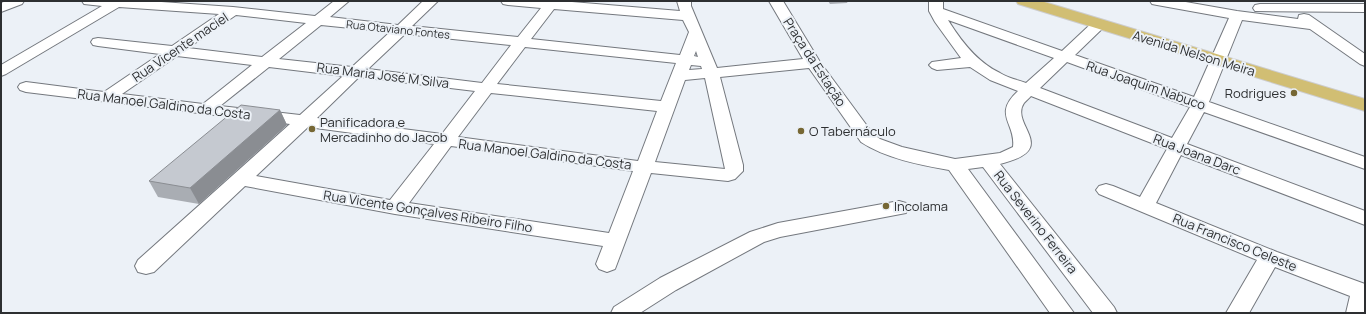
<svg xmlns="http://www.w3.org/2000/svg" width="1366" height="314" font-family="Manrope,sans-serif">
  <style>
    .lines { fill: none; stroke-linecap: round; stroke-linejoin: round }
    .minor-casing { stroke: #74787e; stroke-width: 2 }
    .major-casing { stroke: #cdcdce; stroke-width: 2 }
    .minor { fill: #fff; fill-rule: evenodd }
    .major { fill: #d1be73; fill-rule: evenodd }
    .wall { fill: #a9adb3 }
    .shaded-wall { fill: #8a8d92 }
    .building { fill: #c5c9d0; stroke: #8a8d92 }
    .poi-dot { fill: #766734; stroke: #ecf1f7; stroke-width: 1.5 }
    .labels { text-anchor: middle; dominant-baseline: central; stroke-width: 4; stroke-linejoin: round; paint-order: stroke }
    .far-street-label { font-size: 11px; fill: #2d2f31; stroke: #ecf1f7 }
    .street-label { font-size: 13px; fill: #2d2f31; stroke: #ecf1f7 }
    .poi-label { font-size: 13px; fill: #2d2f31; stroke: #ecf1f7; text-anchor: start }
  </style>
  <rect width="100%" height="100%" fill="#ecf1f7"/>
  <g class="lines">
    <!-- minor casing -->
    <g class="minor-casing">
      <g id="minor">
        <polygon points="6,1 24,1 22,4 1,12 1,3"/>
        <path d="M82,1H147L233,7L315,16L334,1H349L330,17L398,25L423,1H438L412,26L518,37L541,8L508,5L503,4L501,1H560L680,11L677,1H691V6L717,68L803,59L769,1H783L820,62L873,134L880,139L902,147L955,159L1000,153L1013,147C1016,123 992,115 1018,91L990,80L970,67L937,70L932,68L929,65L932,62L961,58L935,22L929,11V1H943V9L1062,51L1094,21L1099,20L1104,21L1106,24L1104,27L1075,55L1194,97L1229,18L1157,5L1152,4L1150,1H1180L1237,11L1298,19L1299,15L1304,14L1309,15L1365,54V66L1360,64L1310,29L1242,20L1209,102L1365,157V169L1204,112L1187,144L1365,211V225L1181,155L1156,203L1277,252L1365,284V313H1346L1350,296L1275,267L1249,313H1226L1257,260L1099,194L1096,190L1099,186L1106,184L1113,186L1140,197L1167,149L1031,96C1029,98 1026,101 1024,103C1009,125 1062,149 1000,164L1114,307L1117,313H1093L983,167L968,169L1074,313H1050L949,170C920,165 885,158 861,142L809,68L720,77L743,165V171L735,179L728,181L651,173L615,269L607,272L599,269L596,264L603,246L395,214L245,186L154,272L146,274L138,272L135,266L138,260L290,124L26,92L20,90L18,87L20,84L26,82L104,92L160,54L98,46L93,45L91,42L93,39L98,38L172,46L219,14L119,7L6,74L1,76V65L102,6L84,4ZM554,9L683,20L689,32L680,55L531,39ZM236,15L306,23L262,57L188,48ZM948,20L1054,58L1026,83C1018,80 1008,78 1000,73C977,62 961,41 948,20ZM321,25L390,32L352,67L279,59ZM405,34L511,45L482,83L368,69ZM525,47L676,63L661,101L497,84ZM696,51L698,57L694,56ZM177,56L252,65L203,104L122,94ZM1067,62L1190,107L1172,138L1040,88ZM691,65L701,66L702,69L689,70ZM269,67L343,76L300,115L220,106ZM359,77L475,91L442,134L317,118ZM705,78L725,169L655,162L685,80ZM491,93L657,111L638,161L458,137ZM308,127L434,144L390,200L256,176ZM451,146L633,171L609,233L409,203Z"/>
        <polygon points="1260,4 1365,4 1365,12 1255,11 1253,8 1255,5"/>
        <polygon points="899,201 906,203 909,208 906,213 780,237 764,242 676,290 640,313 611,313 614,307 660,278 750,232 778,223"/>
      </g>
    </g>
    <!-- major casing -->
    <g class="major-casing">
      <polygon id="major" points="1016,1 1041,1 1365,99 1365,111 1018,4"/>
    </g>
    <!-- minor -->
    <use href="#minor" class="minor"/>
    <!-- major -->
    <use href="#major" class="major"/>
  </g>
  <!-- wall -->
  <g class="wall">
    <polygon points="828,1 848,1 847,3 830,4"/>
    <polygon points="280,110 287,125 199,204 158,197 149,181"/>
  </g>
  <!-- shaded-wall -->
  <polygon class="shaded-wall" points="280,110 287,125 199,204 190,188"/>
  <!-- building -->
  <polygon class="building" points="241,105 280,110 190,188 149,181"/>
  <!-- markers -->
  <g class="poi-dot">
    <circle cx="1294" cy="93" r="4"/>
    <circle cx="312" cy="129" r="4"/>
    <circle cx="801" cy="131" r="4"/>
    <circle cx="886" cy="206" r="4"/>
  </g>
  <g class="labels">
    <!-- far-street labels -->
    <g class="far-street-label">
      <text transform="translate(398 29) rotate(6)">Rua Otaviano Fontes</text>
    </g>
    <!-- street labels -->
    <g class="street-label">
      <text transform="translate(180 47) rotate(-34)">Rua Vicente maciel</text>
      <text transform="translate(1194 53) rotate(17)">Avenida Nelson Meira</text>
      <text transform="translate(815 62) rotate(57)">Praça da Estação</text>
      <text transform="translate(383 75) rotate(7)">Rua Maria José M Silva</text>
      <text transform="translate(1146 85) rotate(19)">Rua Joaquim Nabuco</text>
      <text transform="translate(164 104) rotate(7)">Rua Manoel Galdino da Costa</text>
      <text transform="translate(545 154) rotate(7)">Rua Manoel Galdino da Costa</text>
      <text transform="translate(1197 154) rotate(21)">Rua Joana Darc</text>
      <text transform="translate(428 211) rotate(9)">Rua Vicente Gonçalves Ribeiro Filho</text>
      <text transform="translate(1036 222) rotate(52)">Rua Severino Ferreira</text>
      <text transform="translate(1235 242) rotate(22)">Rua Francisco Celeste</text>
    </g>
    <!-- poi labels -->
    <g class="poi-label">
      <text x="1286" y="93" text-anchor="end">Rodrigues</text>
      <text x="320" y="122">Panificadora e<tspan x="320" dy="15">Mercadinho do Jacob</tspan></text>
      <text x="809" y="131">O Tabernáculo</text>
      <text x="894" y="206">Incolama</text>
    </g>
  </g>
  <!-- border -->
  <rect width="1366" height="314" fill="none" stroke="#2d2f31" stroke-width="4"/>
</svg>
